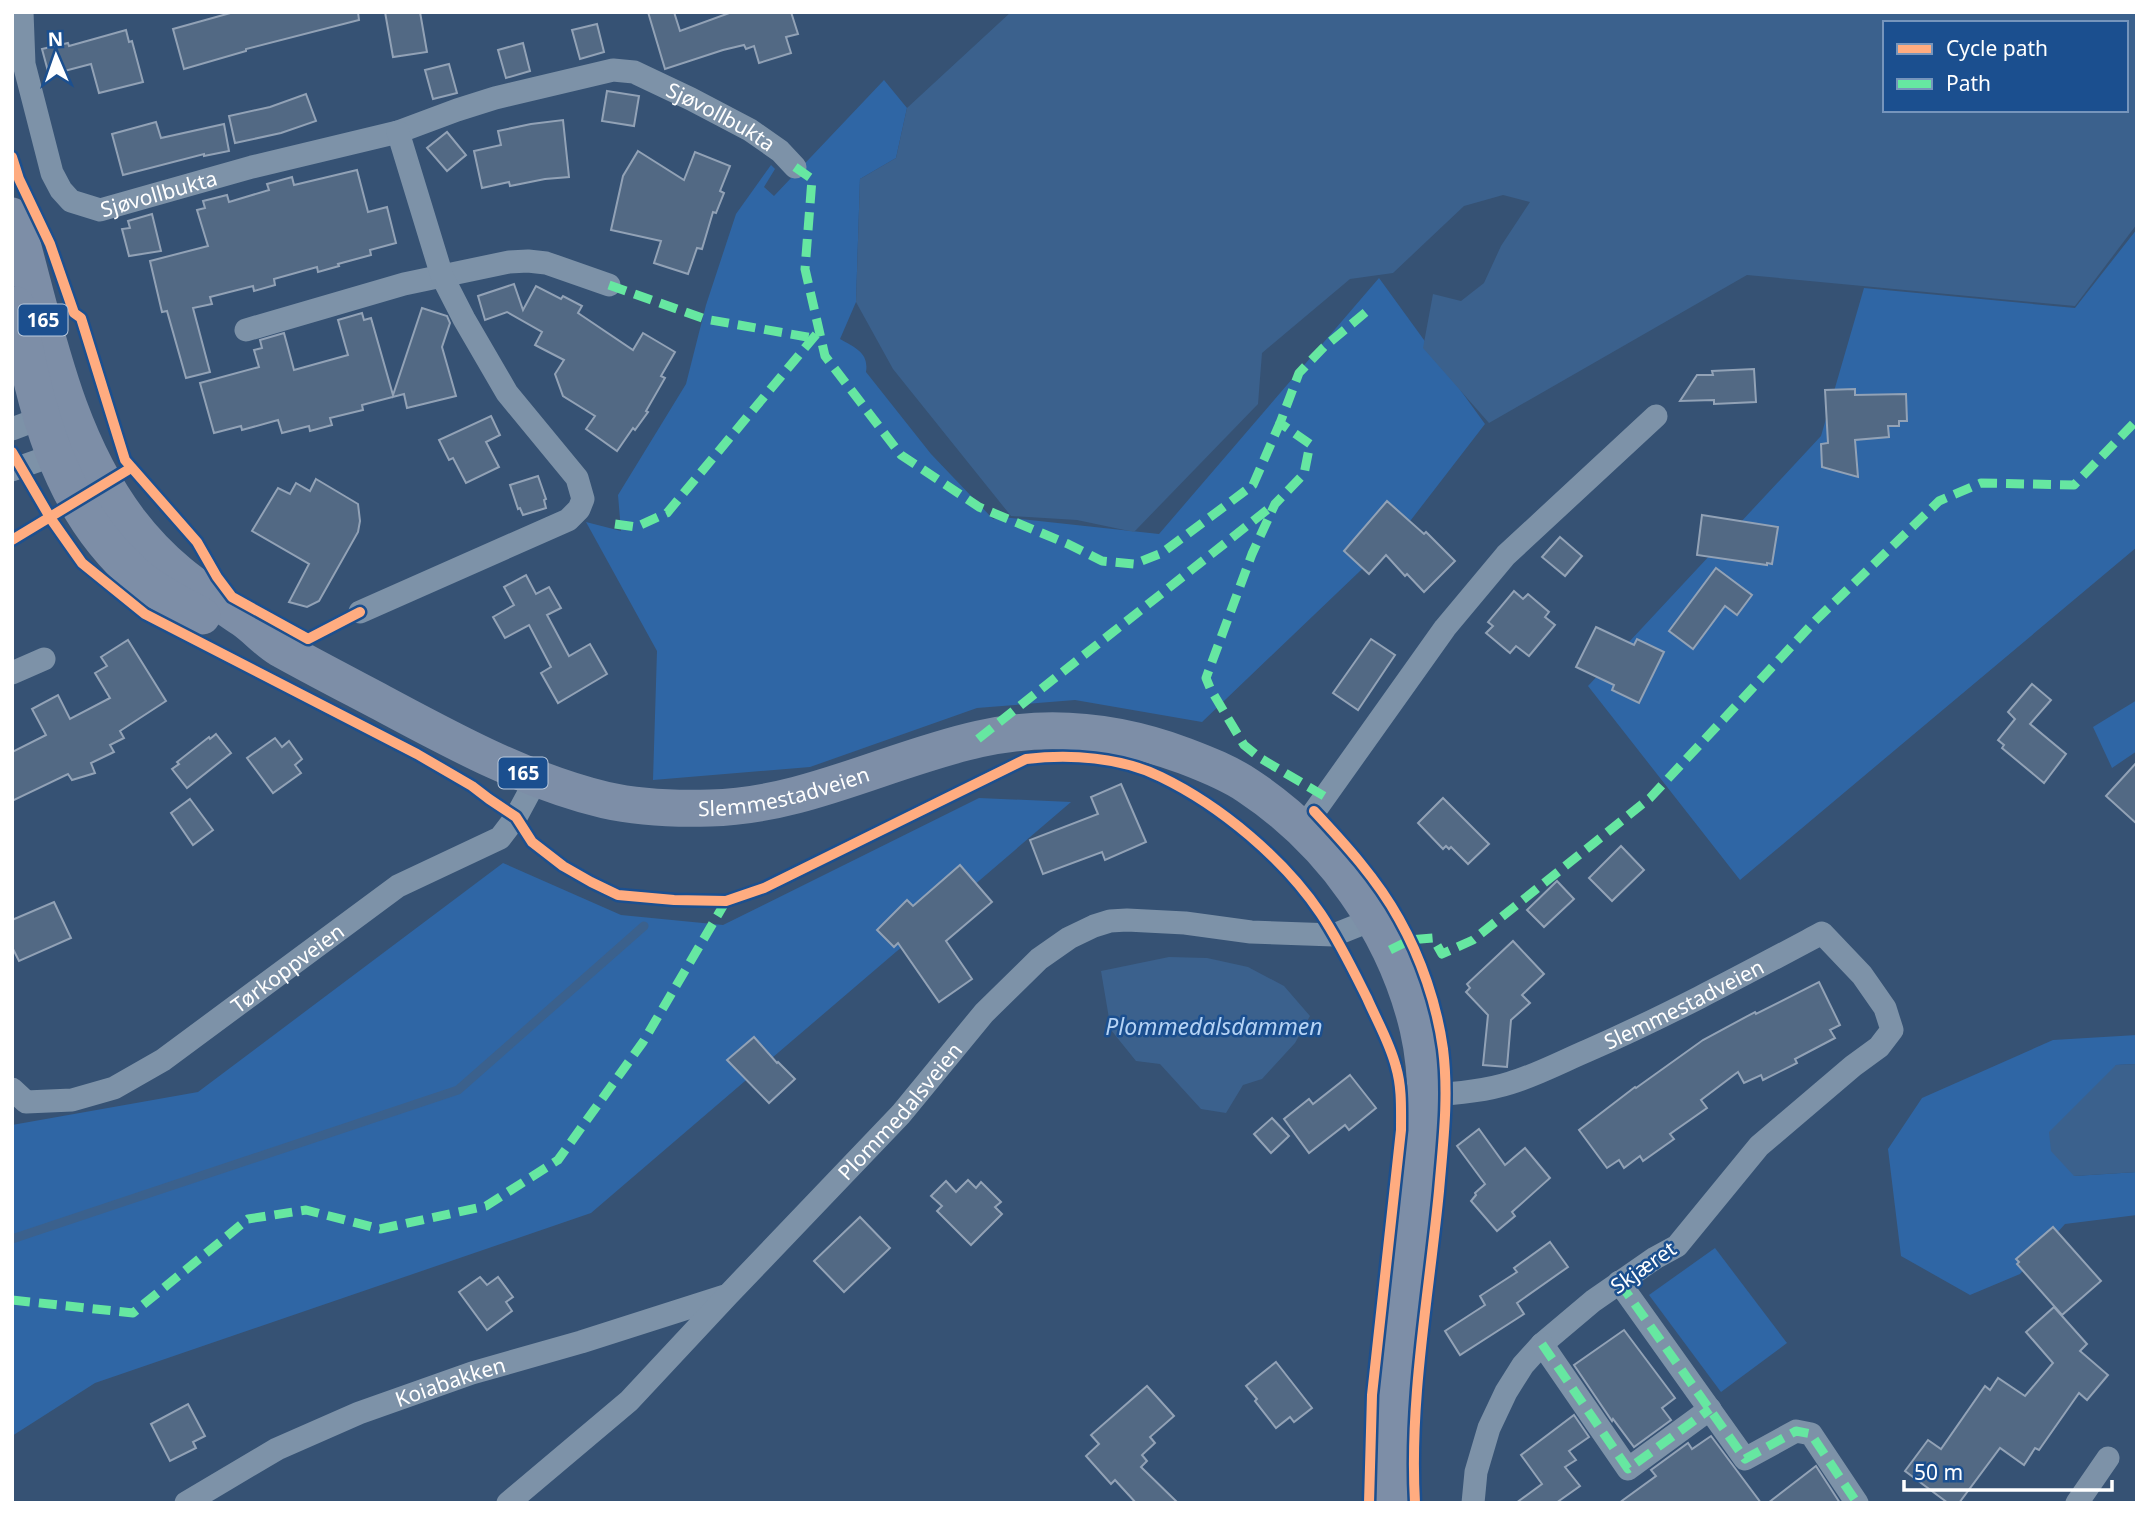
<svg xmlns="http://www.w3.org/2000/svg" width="2149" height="1515" font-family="'Noto Sans',sans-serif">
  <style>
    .green { fill: #2f66a5 }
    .water { fill: #3b618d; fill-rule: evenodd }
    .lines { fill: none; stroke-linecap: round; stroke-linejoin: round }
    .stream { stroke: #3b618d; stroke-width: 9 }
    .building { fill: #526984; stroke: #92a2b6; stroke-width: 2 }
    .minor { stroke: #7d92a8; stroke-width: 23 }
    .primary { stroke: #7d8ea7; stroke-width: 37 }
    .quiet { stroke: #66e7a1; stroke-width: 9; stroke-dasharray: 18 9; stroke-linecap: butt }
    .cycleway-casing { stroke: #1b4f8f; stroke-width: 15 }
    .cycleway { stroke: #ffac80; stroke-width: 10 }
    .labels { text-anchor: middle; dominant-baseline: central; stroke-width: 5; stroke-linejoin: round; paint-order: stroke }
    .shield { fill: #1b4f8f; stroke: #bbcadd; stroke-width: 2 }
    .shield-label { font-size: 19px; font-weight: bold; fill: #fff }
    .street-label { font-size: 21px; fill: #fff; stroke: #1b4f8f }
    .water-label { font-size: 23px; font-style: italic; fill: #b5d3f5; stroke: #1b4f8f }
  </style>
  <rect width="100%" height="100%" fill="#365274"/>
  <!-- green -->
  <g class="green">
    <path d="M884,80L907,108L896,158L860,179L856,302L840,339C856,348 869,353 866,372L931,454L993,519L1002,517L1159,534L1379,278L1485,424L1404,529L1202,722L1075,700L977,708L810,767L653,780L657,651L586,522L621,531L618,495L686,384L706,305L736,214L771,165L775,169L764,187L774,196Z"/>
    <polygon points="2137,229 2137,547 1740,880 1588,686 1821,436 1864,288 2075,308"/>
    <polygon points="2137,700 2137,751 2112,768 2093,727"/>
    <polygon points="979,798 1071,802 591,1213 95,1383 12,1436 12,1125 198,1092 503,863 621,915 723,925"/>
    <polygon points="2137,1035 2137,1064 2116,1065 2074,1176 2137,1172 2137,1215 2065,1224 2020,1274 1970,1295 1901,1256 1888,1149 1922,1098 2053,1040"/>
    <polygon points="1715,1248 1787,1343 1721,1392 1649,1295"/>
  </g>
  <!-- water -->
  <g class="water">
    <path d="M1011,12H2137V224L2075,306L1747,275L1489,423L1423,348L1433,294L1461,301L1484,283L1501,246L1530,202L1503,195L1464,206L1393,273L1350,279L1262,353L1258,404L1134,532L1077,520L1011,516L893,369L856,302L860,179L896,158L907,108ZM1885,23H2126V110H1885Z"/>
    <polygon points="1169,957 1207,958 1248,967 1284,986 1310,1016 1295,1043 1262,1079 1243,1085 1226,1113 1201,1109 1160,1064 1136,1061 1111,1030 1101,971"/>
    <polygon points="2137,1064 2137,1172 2074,1176 2051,1151 2049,1132 2116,1065"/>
  </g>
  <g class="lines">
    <!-- stream -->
    <polyline class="stream" points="12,1239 458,1090 644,926"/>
  </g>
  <!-- building -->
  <g class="building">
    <polygon points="234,12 358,12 359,20 246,49 246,51 184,69 173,29"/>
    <polygon points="385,12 420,12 427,52 393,57"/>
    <polygon points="648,12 674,12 680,31 732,12 791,12 798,34 786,37 791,53 759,63 754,46 746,49 744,45 723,50 665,69"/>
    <polygon points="597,24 604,52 580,59 572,30"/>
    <polygon points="126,30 129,42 132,41 143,82 99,93 91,64 49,75 42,49 68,43 69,46"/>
    <polygon points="523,43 530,71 506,78 498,50"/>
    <polygon points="449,64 457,93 433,99 425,70"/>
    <polygon points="607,91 639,96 634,126 602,121"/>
    <polygon points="306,94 316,121 281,133 235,143 229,116 270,107"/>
    <polygon points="563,120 569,177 545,179 510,186 509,182 482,188 474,151 501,145 498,131 531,124"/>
    <polygon points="156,122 161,138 224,124 229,151 204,156 204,154 123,175 112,134"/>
    <polygon points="447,132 466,155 447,171 427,148"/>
    <polygon points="638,151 684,180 695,152 730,166 720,191 724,193 716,213 713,212 702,249 697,248 688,274 654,263 661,241 611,230 623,176"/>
    <polygon points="357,170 368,212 387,207 396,243 370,250 371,255 338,264 339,266 318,272 317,267 274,279 275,285 254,291 253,286 210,297 212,304 193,308 210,372 186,378 167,311 162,312 150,261 208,246 197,210 205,208 203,201 227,195 229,202 269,190 267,184 292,177 294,185"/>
    <polygon points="152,214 161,251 129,256 122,229 130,228 128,221"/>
    <polygon points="514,284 523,310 536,286 561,299 563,296 582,306 578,313 633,350 643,333 675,352 661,376 665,378 646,411 648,412 635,430 633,428 617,451 586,429 595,416 563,396 555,374 564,360 535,345 542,332 507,312 485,320 478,296"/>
    <polygon points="422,308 447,316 450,323 442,347 456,396 407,408 404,394 362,405 363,410 330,418 332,425 310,431 309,426 282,433 278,420 242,430 241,426 214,433 200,383 259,367 254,350 262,348 260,340 284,333 294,370 348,355 338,320 362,313 364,320 371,318 393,395"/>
    <polygon points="1754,369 1756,402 1714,404 1714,400 1680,401 1697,375 1713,375 1712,371"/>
    <polygon points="1855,389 1855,395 1906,394 1907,421 1899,421 1899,426 1888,426 1889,437 1855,440 1858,477 1822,467 1821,444 1828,443 1825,390"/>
    <polygon points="491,416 500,435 486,442 499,467 466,483 453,458 449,460 439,440"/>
    <polygon points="538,476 546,499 544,500 546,508 523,515 520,508 518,509 510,485"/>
    <polygon points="316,479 358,504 360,521 358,532 319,601 307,607 289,602 309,564 252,531 278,488 290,494 296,483 310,491"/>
    <polygon points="1387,501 1424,534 1426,532 1455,561 1424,592 1407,574 1405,576 1386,555 1369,574 1344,551"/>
    <polygon points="1702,515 1778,527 1772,564 1767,563 1767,565 1697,555"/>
    <polygon points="1560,537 1582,556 1565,576 1542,557"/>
    <polygon points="1716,568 1752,595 1737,615 1725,606 1693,649 1669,631"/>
    <polygon points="526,575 536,594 549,587 561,608 547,615 569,656 590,644 607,674 558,703 541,673 551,667 529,625 505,638 493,617 514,605 504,587"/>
    <polygon points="1514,591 1523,599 1528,594 1549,612 1545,617 1555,625 1529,656 1516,646 1510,653 1486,633 1493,626 1488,622"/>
    <polygon points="1596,627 1634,645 1637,639 1664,652 1639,703 1612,690 1614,685 1576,667"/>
    <polygon points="1371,639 1395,655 1358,710 1333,693"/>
    <polygon points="128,640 166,701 120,731 124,738 110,745 114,752 91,763 95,773 72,780 68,774 12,801 12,752 46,735 32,709 58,695 70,719 110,698 95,673 107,666 101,657"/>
    <polygon points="2032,684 2051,700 2030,724 2066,754 2044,783 2002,748 2004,745 1998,740 2015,719 2008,712"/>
    <polygon points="216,734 231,753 187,788 172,769 179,764 177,762 209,737 210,739"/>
    <polygon points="275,738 282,747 289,741 302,759 295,765 301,773 273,793 247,758"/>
    <polygon points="2137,762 2137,824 2106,796"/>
    <polygon points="1121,784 1146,842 1105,860 1102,852 1043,874 1030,840 1098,814 1091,797"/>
    <polygon points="1443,798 1489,844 1468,864 1451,847 1449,849 1446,846 1443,849 1418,823"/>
    <polygon points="190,799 213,830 193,845 171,813"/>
    <polygon points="1621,846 1644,870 1612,901 1589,878"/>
    <polygon points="960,865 992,902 946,941 972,979 939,1002 898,943 894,947 877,930 907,900 913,906"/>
    <polygon points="1557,881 1574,899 1544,927 1527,910"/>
    <polygon points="54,902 71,938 19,961 12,947 12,920"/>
    <polygon points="1513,941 1544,974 1522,995 1530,1003 1511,1020 1507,1067 1483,1065 1488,1015 1466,992 1470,988 1467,984"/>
    <polygon points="1819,982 1840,1025 1830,1030 1835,1038 1795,1059 1797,1063 1763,1080 1761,1075 1744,1083 1738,1072 1701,1100 1707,1108 1670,1134 1674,1139 1643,1161 1640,1156 1624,1168 1619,1160 1607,1168 1579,1130 1635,1087 1636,1088 1703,1040 1755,1012 1756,1014"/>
    <polygon points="754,1037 777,1063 778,1062 795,1079 769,1103 727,1060"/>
    <polygon points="1350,1075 1376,1108 1349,1130 1345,1125 1309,1153 1284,1119 1309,1099 1313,1104"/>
    <polygon points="1272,1118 1289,1136 1271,1153 1254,1134"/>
    <polygon points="1479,1129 1505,1165 1525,1148 1550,1178 1512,1212 1515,1216 1497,1231 1471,1201 1476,1195 1475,1193 1485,1184 1457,1146"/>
    <polygon points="968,1180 976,1188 981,1182 1001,1202 995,1207 1002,1214 971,1245 937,1211 942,1206 931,1196 946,1181 956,1192"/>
    <polygon points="860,1217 890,1248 844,1292 814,1261"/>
    <polygon points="2053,1227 2101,1281 2062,1315 2017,1264 2019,1262 2016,1259"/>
    <polygon points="1550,1242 1568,1267 1517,1303 1524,1314 1460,1355 1445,1331 1485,1305 1480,1296 1517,1272 1514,1268"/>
    <polygon points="480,1277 487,1285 498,1277 513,1297 506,1302 512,1311 487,1330 459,1292"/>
    <polygon points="2054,1307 2087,1344 2080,1351 2108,1375 2087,1400 2079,1393 2039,1450 2035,1448 2024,1465 2000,1448 1959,1503 1948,1503 1905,1471 1928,1440 1941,1449 1985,1386 1990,1390 1998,1378 2025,1396 2053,1363 2026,1332"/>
    <polygon points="1624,1330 1675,1398 1662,1408 1671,1420 1634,1447 1613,1419 1612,1421 1574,1365"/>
    <polygon points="1276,1362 1312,1408 1294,1422 1290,1417 1276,1428 1255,1401 1257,1399 1246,1386"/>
    <polygon points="1147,1386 1174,1416 1150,1437 1155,1443 1142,1455 1147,1461 1141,1467 1178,1503 1136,1503 1115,1480 1111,1484 1086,1456 1099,1444 1091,1435"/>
    <polygon points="188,1404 205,1436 193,1442 196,1448 170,1461 151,1424"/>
    <polygon points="1574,1415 1589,1437 1569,1451 1576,1460 1565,1467 1580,1486 1556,1503 1516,1503 1542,1484 1521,1455"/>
    <polygon points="1711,1436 1761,1503 1619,1503 1656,1476 1651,1470 1688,1443 1692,1449"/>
    <polygon points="1816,1466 1840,1503 1768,1503"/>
  </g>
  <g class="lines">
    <!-- minor -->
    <g class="minor">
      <path id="s1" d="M22,12L24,64L52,173L61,190L71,201L100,210L252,167L398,132L457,110L495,98L613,70L634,72L691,99L750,130L780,151L795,167"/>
      <polyline points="246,330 404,284 509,262 528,261 546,263 609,285"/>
      <polyline points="12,429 41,418 52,420"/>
      <polyline points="12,470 54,455 61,446"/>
      <polyline points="360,612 568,520 579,509 583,499 577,478 507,393 464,319 442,276 398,132"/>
      <polyline points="12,673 44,659"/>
      <polyline points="1302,829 1445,628 1506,555 1656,416"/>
      <path id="s2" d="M12,1089L26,1102L72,1100L114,1088L163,1060L398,886L500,838L516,817L537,778"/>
      <path id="s3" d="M1426,1095C1452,1094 1485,1091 1510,1083C1537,1075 1563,1061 1589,1050C1669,1015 1745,974 1822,933L1862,975L1885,1008L1892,1030L1879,1047L1853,1066L1759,1146L1677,1246L1655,1258L1593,1301L1542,1344L1523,1365L1506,1392L1489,1428L1476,1472L1473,1503"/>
      <polyline points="1619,1282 1745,1459 1796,1431 1811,1434 1857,1503"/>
      <polyline points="1542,1344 1628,1469 1710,1409"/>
      <path id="s4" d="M186,1503L277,1449L359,1413L472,1373L581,1342L725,1296"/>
      <path id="s5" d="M508,1503L629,1401L728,1295L901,1114L984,1013L1039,959L1069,938L1094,926L1110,921L1127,920L1185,923L1251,932L1334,935L1374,919"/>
      <polyline points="2077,1503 2108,1458"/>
    </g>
    <!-- primary -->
    <g class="primary">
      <path id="s6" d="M12,216L18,229C46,329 65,436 129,521C164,567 197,588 243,619C256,628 266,640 279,648C313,667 348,685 382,703C453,741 526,781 605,800C640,808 675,809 710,808C804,806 889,759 979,739C1050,723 1118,731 1185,756C1206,764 1229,773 1248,786C1331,841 1395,931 1418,1028C1434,1097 1423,1167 1414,1236C1403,1324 1390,1414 1393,1503"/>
      <path d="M16,305C35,404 57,508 138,577C157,593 180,604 202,616"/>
    </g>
    <!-- quiet -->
    <g class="quiet">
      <polyline points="795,167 812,179 805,269 825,356 901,455 979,507 1068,544 1102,561 1134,564 1162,553 1253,485 1280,423"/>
      <polyline points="609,285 705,319 813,338"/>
      <polyline points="615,524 636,527 667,513 819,331"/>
      <polyline points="978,739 1272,506"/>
      <polyline points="1324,796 1260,758 1244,745 1211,690 1206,678 1252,554 1275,504 1304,474 1310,444 1280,423 1299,373 1324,347 1372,307"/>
      <polyline points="1390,950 1410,940 1433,938 1442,954 1473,940 1650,798 1816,620 1939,501 1981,483 2074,485 2137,420"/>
      <polyline points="1619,1282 1745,1459 1796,1431 1811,1434 1857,1503"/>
      <polyline points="12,1300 133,1313 248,1219 306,1210 380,1229 486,1206 558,1160 643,1042 726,901"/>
      <polyline points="1542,1344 1628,1469 1710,1409"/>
    </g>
    <!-- cycleway casing -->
    <g class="cycleway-casing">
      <g id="cycleway">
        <polyline points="12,157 19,179 50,244 74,313 81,318 125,460 197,542 217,577 232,597 308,639 360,612"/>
        <path d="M12,452L51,519L82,563L145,614L417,754L472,786L489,799L516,817L532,842L563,866L591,882L618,895L674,900L726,901L764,888L1026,759C1070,754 1121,757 1161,777C1221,806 1284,859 1321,914C1339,941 1353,970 1367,998C1377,1021 1390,1043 1396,1067C1402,1087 1401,1109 1401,1130L1372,1395L1369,1503"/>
        <polyline points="12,540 131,468"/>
        <path d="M1314,811C1345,844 1377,879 1399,919C1421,958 1437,1005 1443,1049C1449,1097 1443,1144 1439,1191C1429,1295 1409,1399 1415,1503"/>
      </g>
    </g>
    <!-- cycleway -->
    <use href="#cycleway" class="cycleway"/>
  </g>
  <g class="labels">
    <!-- shield labels -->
    <g class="shield">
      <rect x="18.5" y="304.5" width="49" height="31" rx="5"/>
      <rect x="498.5" y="757.5" width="49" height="31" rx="5"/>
    </g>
    <g class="shield-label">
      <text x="43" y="320">165</text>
      <text x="523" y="773">165</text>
    </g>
    <!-- street labels -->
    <g class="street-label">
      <text stroke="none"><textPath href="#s1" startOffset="880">Sjøvollbukta</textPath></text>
      <text stroke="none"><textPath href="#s1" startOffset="290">Sjøvollbukta</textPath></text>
      <text stroke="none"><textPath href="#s6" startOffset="1068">Slemmestadveien</textPath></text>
      <text stroke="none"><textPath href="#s2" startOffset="320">Tørkoppveien</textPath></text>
      <text stroke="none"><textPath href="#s3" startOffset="276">Slemmestadveien</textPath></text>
      <text stroke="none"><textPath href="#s5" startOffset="555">Plommedalsveien</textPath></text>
      <text transform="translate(1643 1267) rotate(-35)">Skjæret</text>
      <text stroke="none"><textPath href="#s4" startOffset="292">Koiabakken</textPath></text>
    </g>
    <!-- water labels -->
    <g class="water-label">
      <text x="1214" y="1026">Plommedalsdammen</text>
    </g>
  </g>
  <!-- border -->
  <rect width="2149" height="1515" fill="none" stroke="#ffffff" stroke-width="28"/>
  <!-- legend -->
  <rect x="1883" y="21" width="245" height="91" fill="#1b4f8f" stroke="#7695bc" stroke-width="2"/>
  <rect x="1897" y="44" width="35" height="10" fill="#ffac80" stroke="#7695bc" stroke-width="2"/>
  <text x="1946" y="56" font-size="21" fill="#ffffff">Cycle path</text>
  <rect x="1897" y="79" width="35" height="10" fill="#66e7a1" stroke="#7695bc" stroke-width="2"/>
  <text x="1946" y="91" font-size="21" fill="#ffffff">Path</text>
  <!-- north arrow -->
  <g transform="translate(56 56) rotate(358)" stroke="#1b4f8f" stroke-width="5" paint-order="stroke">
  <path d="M0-5L12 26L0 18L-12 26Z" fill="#ffffff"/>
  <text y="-10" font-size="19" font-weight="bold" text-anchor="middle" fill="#ffffff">N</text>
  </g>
  <!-- scale -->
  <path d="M1904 1480v10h208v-10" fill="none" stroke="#ffffff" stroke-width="3.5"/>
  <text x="1914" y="1480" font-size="21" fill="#ffffff" stroke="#1b4f8f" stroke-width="5" paint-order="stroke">50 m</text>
</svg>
